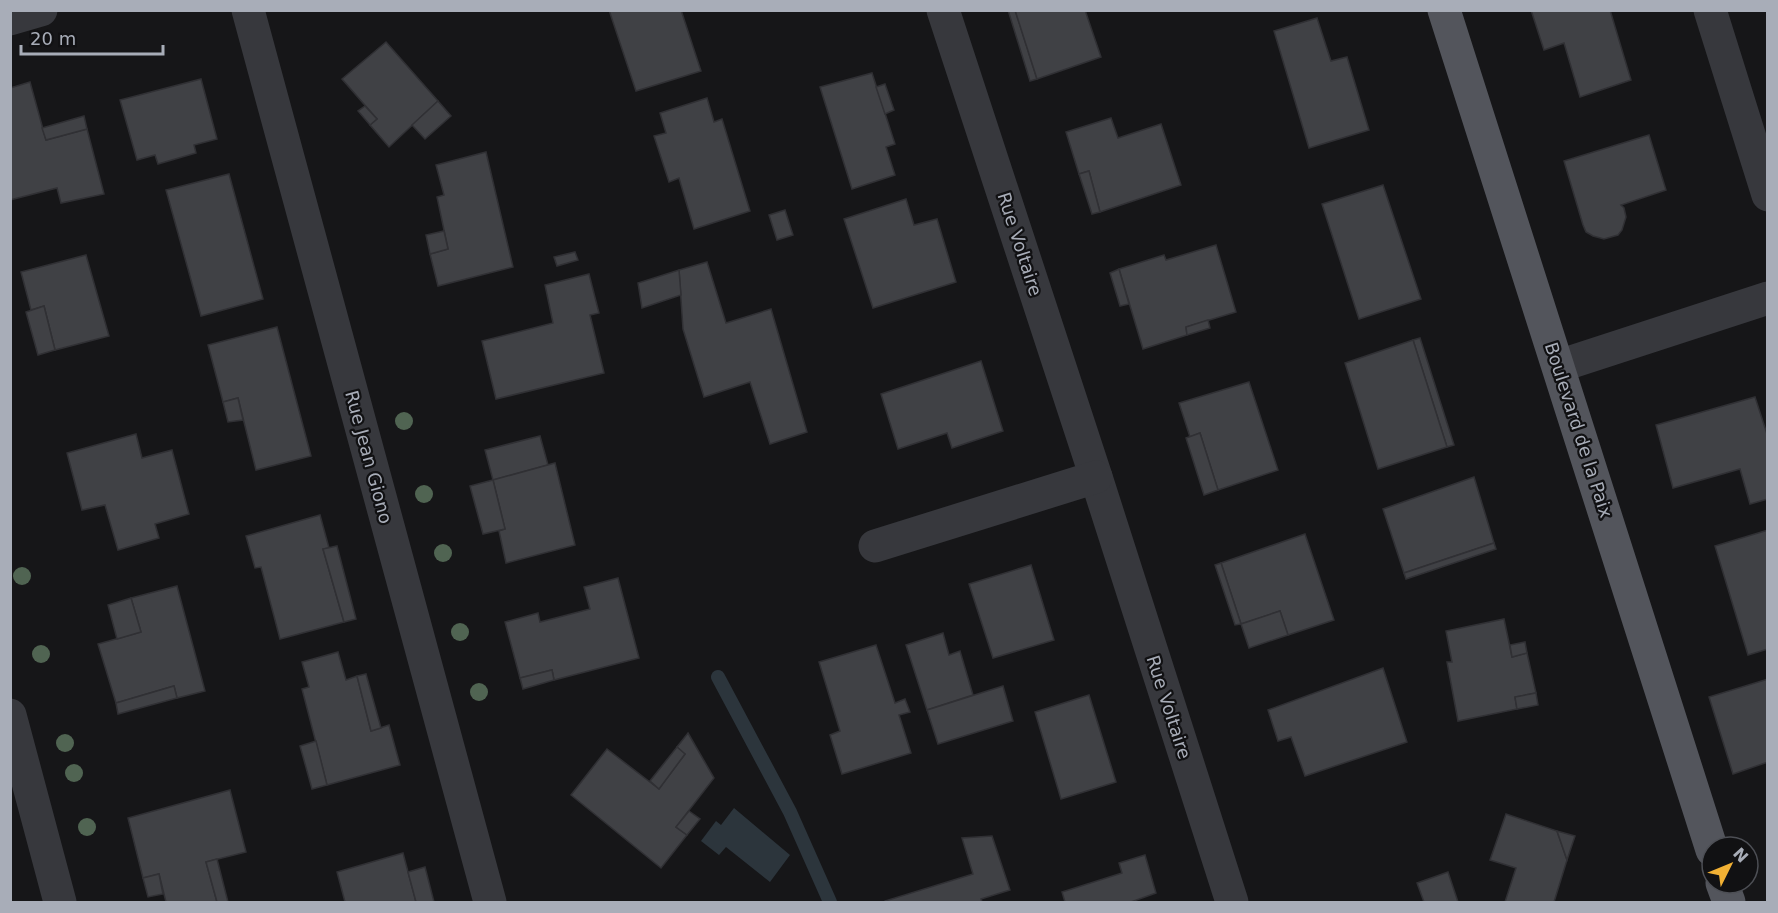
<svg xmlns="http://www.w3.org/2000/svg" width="1778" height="913" font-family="'DejaVu Sans',sans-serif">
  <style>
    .water { fill: #2c353c }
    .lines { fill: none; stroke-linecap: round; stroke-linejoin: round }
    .stream { stroke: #2c353c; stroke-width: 14 }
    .building { fill: #404145; stroke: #303034; stroke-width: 1.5 }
    .minor { stroke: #37383d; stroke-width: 33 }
    .major { stroke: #53555c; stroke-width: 33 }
    .tree { fill: #506452 }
    .labels { text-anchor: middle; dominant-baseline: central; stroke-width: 4.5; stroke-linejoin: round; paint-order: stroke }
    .street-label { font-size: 18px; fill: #a8adb8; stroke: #111113 }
  </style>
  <rect width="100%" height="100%" fill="#161618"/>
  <!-- water -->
  <polygon class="water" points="734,808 790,855 770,882 726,847 719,855 701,841 716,821 721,825"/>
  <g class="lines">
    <!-- stream -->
    <polyline class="stream" points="718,677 790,812 830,902"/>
  </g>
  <!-- building -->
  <g class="building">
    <polygon points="609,10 681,10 701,71 636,91"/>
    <polygon points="1008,10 1015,10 1037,79 1030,81"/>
    <polygon points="1015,10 1085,10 1101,57 1037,79"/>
    <polygon points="1531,10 1610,10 1631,80 1580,97 1564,43 1544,50"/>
    <polygon points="1317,18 1331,61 1347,57 1369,130 1309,148 1274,31"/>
    <polygon points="386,42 438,101 389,147 370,125 377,119 342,79"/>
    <polygon points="872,73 895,144 886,147 895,175 852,189 820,87"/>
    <polygon points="201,79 217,139 194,145 196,153 158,164 155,155 137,160 120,100"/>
    <polygon points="30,82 46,140 87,129 104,194 61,203 57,188 10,200 10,88"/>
    <polygon points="885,84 894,110 885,114 876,87"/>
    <polygon points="707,98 714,122 722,119 750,211 694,229 679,178 669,182 654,136 666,133 660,113"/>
    <polygon points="438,101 451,116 425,139 412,125"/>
    <polygon points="365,106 377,119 370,125 358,111"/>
    <polygon points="84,116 87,129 46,140 42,128"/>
    <polygon points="1111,118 1118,138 1161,124 1181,185 1100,212 1089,171 1079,174 1066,132"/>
    <polygon points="1649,135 1666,190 1621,205 1624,208 1626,217 1622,230 1618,235 1604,239 1593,236 1586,232 1583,225 1564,161"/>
    <polygon points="486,152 513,267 438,286 430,254 448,249 437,197 444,195 436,165"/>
    <polygon points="1089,171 1100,212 1092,214 1079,174"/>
    <polygon points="229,174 263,299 201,316 166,190"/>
    <polygon points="1383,185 1421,299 1359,319 1322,204"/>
    <polygon points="906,199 914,225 937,219 956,282 873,308 844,219"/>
    <polygon points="785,210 793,235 777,240 769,215"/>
    <polygon points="444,231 448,249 430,254 426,235"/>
    <polygon points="1216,245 1236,312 1186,327 1187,335 1143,349 1119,269 1164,255 1166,260"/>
    <polygon points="575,252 578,260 557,266 554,257"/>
    <polygon points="86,255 109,336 55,350 44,306 31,310 21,272"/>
    <polygon points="707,262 726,323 771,309 807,432 770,444 750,382 704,397 683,329 679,270"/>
    <polygon points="1119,269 1129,304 1120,306 1110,273"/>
    <polygon points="679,270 681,295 642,308 638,283"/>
    <polygon points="589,274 599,313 590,315 604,373 496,399 482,341 553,323 545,285"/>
    <polygon points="44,306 55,350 38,355 26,312"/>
    <polygon points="1208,320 1210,328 1187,335 1186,327"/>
    <polygon points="277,327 311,456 256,470 238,398 223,402 208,345"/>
    <polygon points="1420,338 1454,445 1447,447 1413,340"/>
    <polygon points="1413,340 1447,447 1378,469 1345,363"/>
    <polygon points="981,361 1003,431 952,448 947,433 898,449 881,394"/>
    <polygon points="1249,382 1278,470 1218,490 1200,433 1190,437 1179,403"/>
    <polygon points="1755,397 1768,437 1768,499 1750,504 1740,469 1673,488 1656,425"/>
    <polygon points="238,398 243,420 228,422 223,402"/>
    <polygon points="1200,433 1218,490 1204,495 1186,438"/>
    <polygon points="136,434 142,458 172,450 189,514 155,524 159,538 118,550 105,505 82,510 67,453"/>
    <polygon points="540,436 548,465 493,480 485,450"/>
    <polygon points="555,463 575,545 506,563 499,531 505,529 493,480"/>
    <polygon points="1474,477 1494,543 1404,573 1383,509"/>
    <polygon points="493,480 505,529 483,534 470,486"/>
    <polygon points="320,515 329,548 323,549 344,622 280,639 261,567 255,568 246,536"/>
    <polygon points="1768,530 1768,649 1748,655 1715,546"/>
    <polygon points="1305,534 1334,620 1288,635 1280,611 1241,624 1221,563"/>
    <polygon points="1494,543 1496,549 1406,579 1404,573"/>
    <polygon points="337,546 356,619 344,622 323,549"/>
    <polygon points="1221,563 1241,624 1235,625 1215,565"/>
    <polygon points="1031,565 1054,640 993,658 969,584"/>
    <polygon points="618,578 639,658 554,680 552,670 520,678 505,622 538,613 540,622 590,609 584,587"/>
    <polygon points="177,586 205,691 177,698 174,686 116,703 98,644 141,632 131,598"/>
    <polygon points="131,598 141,632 117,639 108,605"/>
    <polygon points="1280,611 1288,635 1249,648 1241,624"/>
    <polygon points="1504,619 1512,657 1527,653 1536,693 1515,697 1517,709 1458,721 1447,662 1452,662 1446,631"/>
    <polygon points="943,633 949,655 960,651 973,695 927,710 906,645"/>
    <polygon points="1525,642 1527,653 1512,657 1510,645"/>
    <polygon points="876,645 895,703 905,699 910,712 899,715 911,753 842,774 830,735 840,731 819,662"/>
    <polygon points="338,652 346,680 357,676 371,731 389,725 400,765 327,785 302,689 309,687 302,662"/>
    <polygon points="1383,668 1407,742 1305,776 1291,737 1278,741 1268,710"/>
    <polygon points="552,670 554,680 523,689 520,678"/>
    <polygon points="366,674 381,728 371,731 357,676"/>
    <polygon points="1768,679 1768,762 1733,774 1709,697"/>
    <polygon points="174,686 177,698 118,714 116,703"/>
    <polygon points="1003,686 1013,721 938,744 927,710"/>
    <polygon points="1536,693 1538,705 1517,709 1515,697"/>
    <polygon points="1089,695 1116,782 1061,799 1035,712"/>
    <polygon points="688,733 714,778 676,827 687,835 661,868 571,795 607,749 659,789 685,754 677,747"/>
    <polygon points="316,741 327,785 312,789 300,746"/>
    <polygon points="677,747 685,754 659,789 650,781"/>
    <polygon points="230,790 246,852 206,862 217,902 166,902 159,874 143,878 128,818"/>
    <polygon points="689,811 700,819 687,835 676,827"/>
    <polygon points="1506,814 1557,831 1567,860 1554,902 1505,902 1516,868 1490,860"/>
    <polygon points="1557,831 1575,836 1567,860"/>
    <polygon points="992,836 1010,890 981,899 982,902 885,902 885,901 973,874 962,838"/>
    <polygon points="403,853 416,902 345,902 337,872"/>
    <polygon points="1145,855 1156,893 1131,902 1065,902 1062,892 1122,873 1119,863"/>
    <polygon points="217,859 228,902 217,902 206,862"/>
    <polygon points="425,867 434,902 416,902 408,872"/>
    <polygon points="1448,872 1458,902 1424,902 1417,883"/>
    <polygon points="159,874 163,894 148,897 143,878"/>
  </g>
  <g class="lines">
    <!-- minor -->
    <g class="minor">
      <polyline points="248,10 490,902"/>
      <polyline points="943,10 1096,477 1232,902"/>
      <polyline points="1710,10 1768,195"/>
      <polyline points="10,19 41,10"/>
      <polyline points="1559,366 1768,298"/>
      <polyline points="875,546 1096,477"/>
      <polyline points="10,715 60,902"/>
    </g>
    <!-- major -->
    <g class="major">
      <polyline points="1444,10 1712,850"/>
      <polyline points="1722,883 1729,902"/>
    </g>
  </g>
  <!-- trees -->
  <g class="tree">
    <circle cx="404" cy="421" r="9"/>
    <circle cx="424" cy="494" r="9"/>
    <circle cx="443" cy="553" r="9"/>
    <circle cx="22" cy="576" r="9"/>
    <circle cx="460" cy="632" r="9"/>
    <circle cx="41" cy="654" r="9"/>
    <circle cx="479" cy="692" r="9"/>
    <circle cx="65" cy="743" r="9"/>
    <circle cx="74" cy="773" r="9"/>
    <circle cx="87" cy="827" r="9"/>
  </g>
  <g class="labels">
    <!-- street labels -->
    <g class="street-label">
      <text transform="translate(1020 244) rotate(72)">Rue Voltaire</text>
      <text transform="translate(1579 430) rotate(72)">Boulevard de la Paix</text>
      <text transform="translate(369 457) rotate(75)">Rue Jean Giono</text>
      <text transform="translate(1169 707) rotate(72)">Rue Voltaire</text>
    </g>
  </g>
  <!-- border -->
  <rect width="1778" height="913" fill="none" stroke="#a8adb8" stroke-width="24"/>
  <!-- north arrow -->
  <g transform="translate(1730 865) rotate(47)"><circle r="28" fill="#111113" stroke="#4d4f55" stroke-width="1.5"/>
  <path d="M0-4.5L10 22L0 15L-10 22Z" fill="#f2b134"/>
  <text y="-9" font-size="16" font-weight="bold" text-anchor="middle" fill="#a8adb8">N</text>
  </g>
  <!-- scale -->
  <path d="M21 45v9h142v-9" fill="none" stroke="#a8adb8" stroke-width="3"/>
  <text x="30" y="45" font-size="18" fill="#a8adb8" stroke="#111113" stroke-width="4.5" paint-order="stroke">20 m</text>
</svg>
